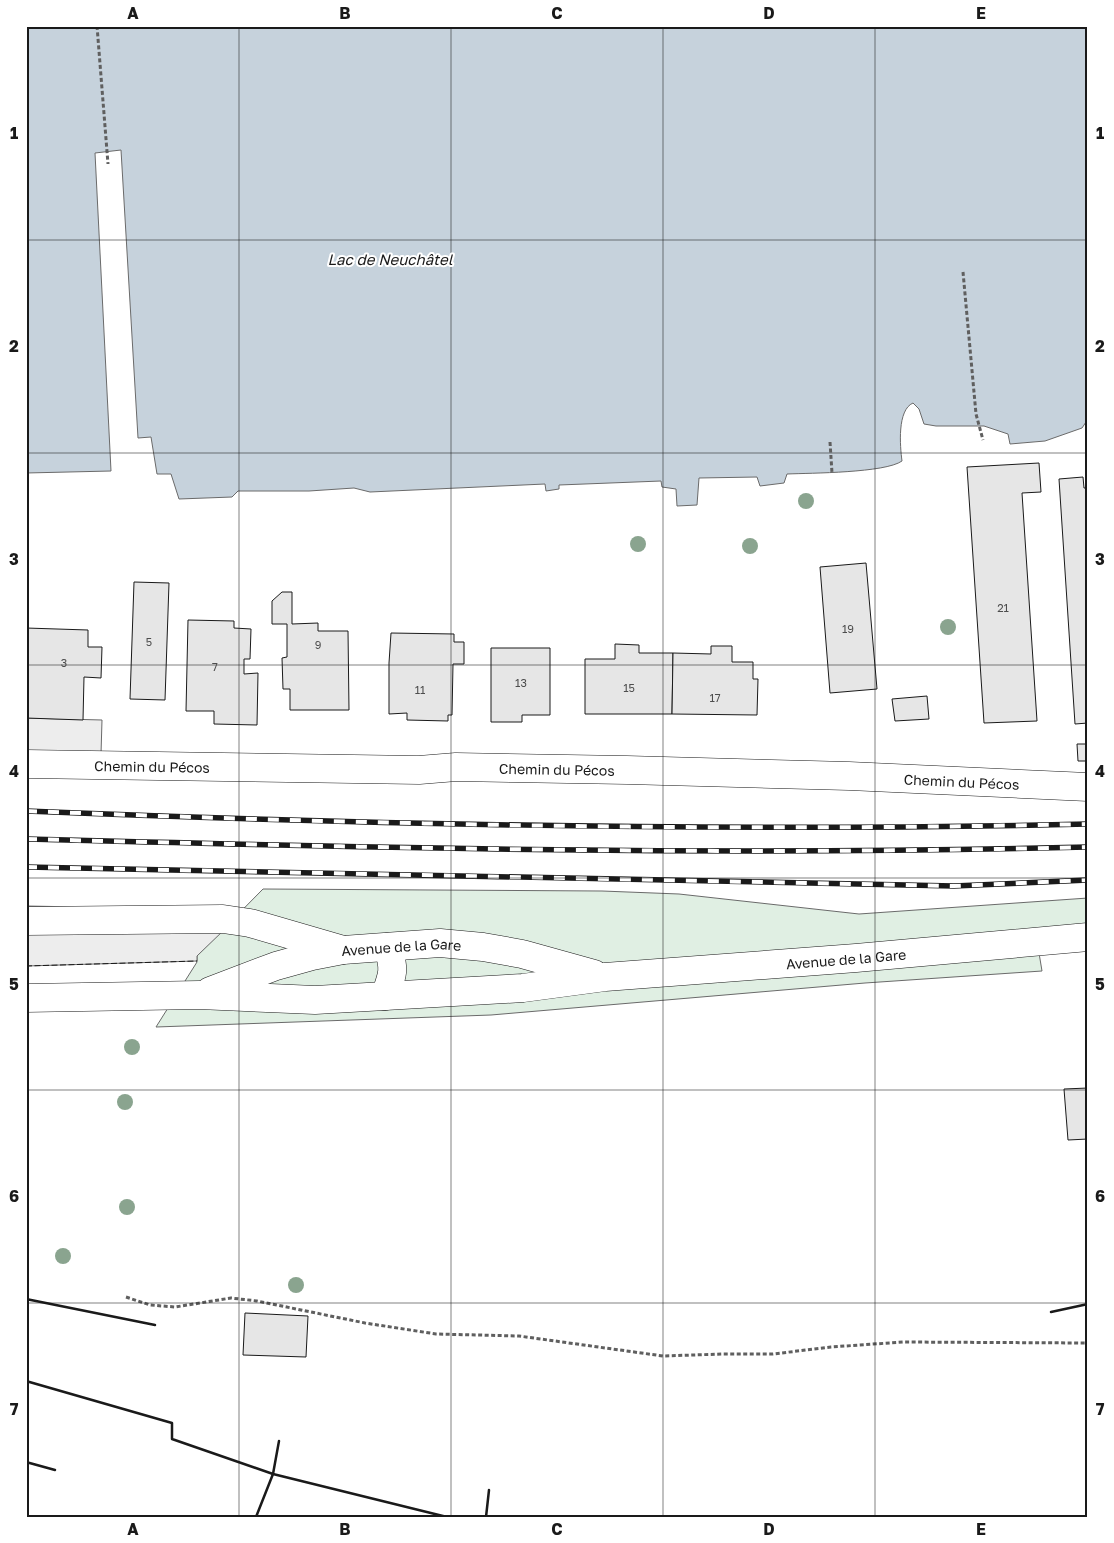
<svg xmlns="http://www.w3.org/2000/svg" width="1114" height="1543" font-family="'Golos Text',sans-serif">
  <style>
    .green { fill: #e0efe3; stroke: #6a6a6a }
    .parking { fill: #ededed; stroke: #6a6a6a }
    .water { fill: #c6d2dc; stroke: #6a6a6a }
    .building { fill: #e6e6e6; stroke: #1a1a1a }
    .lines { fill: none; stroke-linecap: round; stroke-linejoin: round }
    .minor-casing { stroke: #1a1a1a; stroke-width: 29 }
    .major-casing { stroke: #1a1a1a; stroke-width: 29 }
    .path { stroke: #5f5f5f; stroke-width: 3; stroke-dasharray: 4 2.5; stroke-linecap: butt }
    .minor { stroke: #fff; stroke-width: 28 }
    .major { stroke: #fff; stroke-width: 28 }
    .rail-casing { stroke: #1a1a1a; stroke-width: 5.5 }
    .rail { stroke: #fff; stroke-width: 4; stroke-dasharray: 11; stroke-linecap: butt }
    .fence { stroke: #1a1a1a; stroke-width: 1; stroke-dasharray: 6 2.5; stroke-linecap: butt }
    .wall { stroke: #1a1a1a; stroke-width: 2.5 }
    .tree { fill: #8aa48f }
    .grid { fill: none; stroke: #1a1a1a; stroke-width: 1; stroke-opacity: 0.55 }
    .labels { text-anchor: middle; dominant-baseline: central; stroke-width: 4; stroke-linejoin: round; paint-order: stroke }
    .number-label { font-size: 11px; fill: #4d4d4d }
    .street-label { font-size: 14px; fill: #1a1a1a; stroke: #fff }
    .water-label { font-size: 15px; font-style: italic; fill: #1a1a1a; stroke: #fff }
    .neatline { fill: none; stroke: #1a1a1a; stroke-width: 2 }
    .grid-label { font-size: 16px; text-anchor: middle; font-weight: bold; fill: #1a1a1a }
  </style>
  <rect width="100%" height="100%" fill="#fff"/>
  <!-- green -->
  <polygon class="green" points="263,889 602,891 679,894 859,914 1088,898 1088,937 1037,941 1042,971 865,983 491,1015 156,1027 197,962 197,956"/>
  <!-- parking -->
  <g class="parking">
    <polygon points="26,718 102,720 101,754 26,751"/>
    <polygon points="26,906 195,909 225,929 197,956 197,961 26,966"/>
  </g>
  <!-- water -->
  <path class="water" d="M26,26H1088V419L1082,428L1045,441L1010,444L1008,434L984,426H936L924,424L919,409L913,403C897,410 900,446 902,461C885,473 811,473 787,474L784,483L760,486L757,477L699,478L697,505L677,506L676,489L662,487L661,481L559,485V489L546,491L545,484L370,492L354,488L309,491H238L232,497L179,499L171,474H157L151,437L138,438L121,150L95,153L111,471L26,473Z"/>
  <!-- building -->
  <g class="building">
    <polygon points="1039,463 1041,492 1022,493 1037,721 984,723 967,467"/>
    <polygon points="1083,477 1084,488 1088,488 1088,723 1075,724 1059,479"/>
    <polygon points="866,563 877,689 830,693 820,567"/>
    <polygon points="134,582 169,583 165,700 130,699"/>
    <polygon points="282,592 292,592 292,624 318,623 318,631 348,631 349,710 290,710 290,689 283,689 282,658 287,657 287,624 272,624 272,601"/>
    <polygon points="188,620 234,621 234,628 251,629 250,659 244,659 244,674 258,673 257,725 214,724 214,711 186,711"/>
    <polygon points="26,628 88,630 88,647 102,647 101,678 84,677 83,720 26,718"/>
    <polygon points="391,633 454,634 454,642 464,642 464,664 453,664 452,715 448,715 448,721 407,720 407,713 389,714 389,663"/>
    <polygon points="615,644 639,645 639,653 673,653 672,714 585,714 585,659 615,659"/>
    <polygon points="711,646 732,646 732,662 753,662 753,679 758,679 757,715 672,714 673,653 711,654"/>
    <polygon points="491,648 550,648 550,715 522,715 522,722 491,722"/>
    <polygon points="927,696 929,719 895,721 892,699"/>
    <polygon points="1077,744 1088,744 1088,761 1078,761"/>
    <polygon points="26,1082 28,1084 26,1119"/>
    <polygon points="1088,1088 1088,1139 1068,1140 1064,1089"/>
    <polygon points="245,1313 308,1316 306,1357 243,1355"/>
  </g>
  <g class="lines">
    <!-- minor casing -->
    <g class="minor-casing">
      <g id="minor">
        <path id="s1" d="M26,764L419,770L456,767L627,770L849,776L1088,787"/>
        <polyline points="26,921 223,919 250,923 343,950"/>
        <path d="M385,996C393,974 395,970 388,947"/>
      </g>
    </g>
    <!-- major casing -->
    <g class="major-casing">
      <g id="major">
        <path id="s2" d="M210,991L276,966L312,956L343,950L440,943L483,947L522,954L594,974"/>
        <path id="s3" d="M26,998L199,995L315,1000L385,996L523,988L605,977L856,958L1088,937"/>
      </g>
    </g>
    <!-- path -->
    <g class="path">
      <polyline points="97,26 108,164"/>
      <polyline points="963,272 976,414 983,440"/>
      <polyline points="830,442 832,473"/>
      <polyline points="126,1297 150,1305 175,1307 231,1298 257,1301 365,1323 436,1334 519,1336 663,1356 723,1354 773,1354 831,1347 903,1342 1088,1343"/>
    </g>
    <!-- minor -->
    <use href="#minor" class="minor"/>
    <!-- major -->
    <use href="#major" class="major"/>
    <!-- rail casing -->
    <g class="rail-casing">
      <g id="rail">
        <path d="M26,811C380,825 734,832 1088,824"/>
        <path d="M26,839C380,848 734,856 1088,847"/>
        <polyline points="26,867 954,886 1088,880"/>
      </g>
    </g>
    <!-- rail -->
    <use href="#rail" class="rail"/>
    <!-- fence -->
    <polyline class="fence" points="26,966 197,961"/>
    <!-- wall -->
    <g class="wall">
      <polyline points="26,1299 155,1325"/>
      <polyline points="1051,1312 1088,1304"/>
      <polyline points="26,1381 172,1423 172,1439 273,1474 447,1517"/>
      <polyline points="26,1462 55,1470"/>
      <polyline points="256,1517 273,1474 279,1441"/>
      <polyline points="486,1517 489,1490"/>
    </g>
  </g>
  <!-- trees -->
  <g class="tree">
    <circle cx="806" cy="501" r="8"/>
    <circle cx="638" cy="544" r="8"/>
    <circle cx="750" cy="546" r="8"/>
    <circle cx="948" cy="627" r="8"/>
    <circle cx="132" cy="1047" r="8"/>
    <circle cx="125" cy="1102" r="8"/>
    <circle cx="127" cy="1207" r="8"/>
    <circle cx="63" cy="1256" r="8"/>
    <circle cx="296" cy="1285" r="8"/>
  </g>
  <!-- grid -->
  <path class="grid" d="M239,26V1517M451,26V1517M663,26V1517M875,26V1517M26,240H1088M26,453H1088M26,665H1088M26,878H1088M26,1090H1088M26,1303H1088"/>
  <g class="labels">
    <!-- number labels -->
    <g class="number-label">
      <text x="1003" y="607">21</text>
      <text x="848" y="628">19</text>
      <text x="149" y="641">5</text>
      <text x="318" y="644">9</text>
      <text x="64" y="662">3</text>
      <text x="215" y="666">7</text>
      <text x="521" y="682">13</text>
      <text x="629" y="687">15</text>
      <text x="420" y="689">11</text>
      <text x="715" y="697">17</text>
    </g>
    <!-- street labels -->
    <g class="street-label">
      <text stroke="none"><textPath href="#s1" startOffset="126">Chemin du Pécos</textPath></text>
      <text stroke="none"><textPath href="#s1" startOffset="531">Chemin du Pécos</textPath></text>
      <text stroke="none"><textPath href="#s1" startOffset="936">Chemin du Pécos</textPath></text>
      <text stroke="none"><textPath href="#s2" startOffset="198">Avenue de la Gare</textPath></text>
      <text stroke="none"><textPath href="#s3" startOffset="822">Avenue de la Gare</textPath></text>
    </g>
    <!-- water labels -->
    <g class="water-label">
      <text x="390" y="259">Lac de Neuchâtel</text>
    </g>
  </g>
  <!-- border -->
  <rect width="1114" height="1543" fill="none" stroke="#ffffff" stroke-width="55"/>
  <rect x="28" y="28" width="1058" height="1488" class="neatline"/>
  <g class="grid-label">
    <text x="133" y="19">A</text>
    <text x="345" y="19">B</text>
    <text x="557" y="19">C</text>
    <text x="769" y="19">D</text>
    <text x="981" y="19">E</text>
    <text x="14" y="139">1</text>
    <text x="1100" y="139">1</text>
    <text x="14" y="352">2</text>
    <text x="1100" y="352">2</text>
    <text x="14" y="565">3</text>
    <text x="1100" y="565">3</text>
    <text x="14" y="777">4</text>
    <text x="1100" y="777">4</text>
    <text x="14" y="990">5</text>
    <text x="1100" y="990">5</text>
    <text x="14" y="1202">6</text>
    <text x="1100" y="1202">6</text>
    <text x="14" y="1415">7</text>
    <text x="1100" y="1415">7</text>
    <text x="133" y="1535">A</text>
    <text x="345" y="1535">B</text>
    <text x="557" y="1535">C</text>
    <text x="769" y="1535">D</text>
    <text x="981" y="1535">E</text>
  </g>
</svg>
